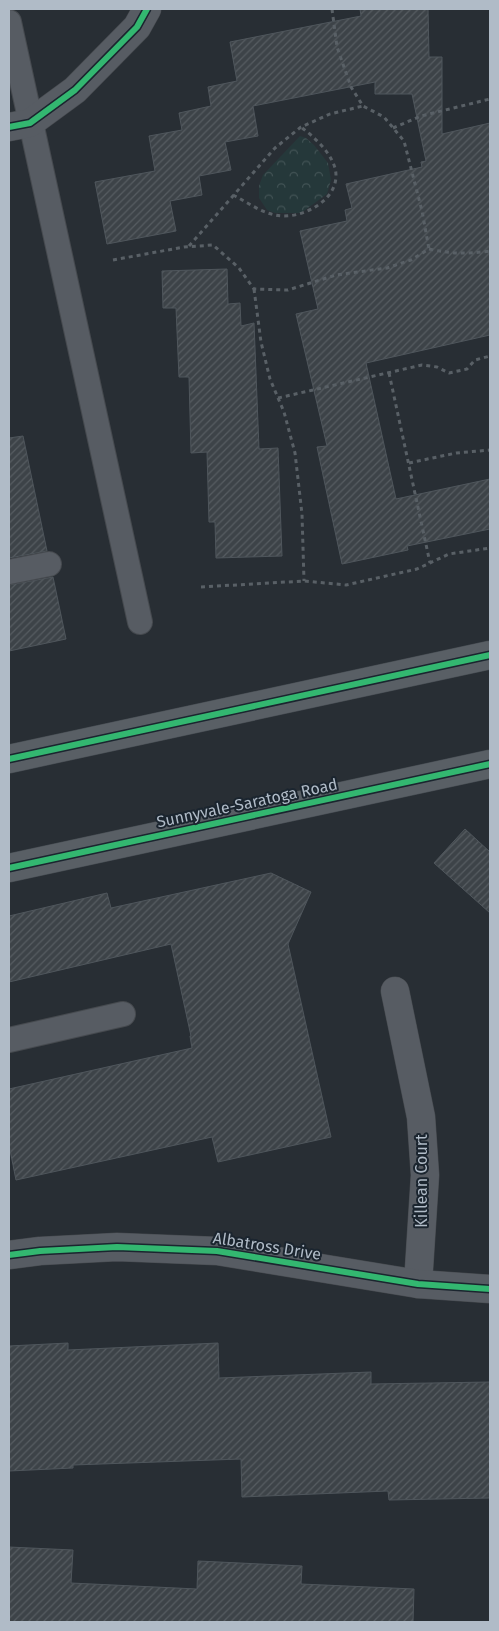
<svg xmlns="http://www.w3.org/2000/svg" width="499" height="1631" font-family="'Fira Sans',sans-serif">
  <style>
    .park { fill: url(#park-crowns) }
    .building { fill: url(#building-hatch); stroke: #4f565c }
    .lines { fill: none; stroke-linecap: round; stroke-linejoin: round }
    .lane-casing { stroke: #464a4f; stroke-width: 26 }
    .street-casing { stroke: #464a4f; stroke-width: 29 }
    .primary-casing { stroke: #454b51; stroke-width: 29 }
    .path { stroke: #596066; stroke-width: 3; stroke-dasharray: 4 4; stroke-linecap: butt }
    .lane { stroke: #575c63; stroke-width: 24 }
    .street { stroke: #575c63; stroke-width: 28 }
    .primary { stroke: #595f65; stroke-width: 28 }
    .cycleway-casing { stroke: #1b252f; stroke-width: 9 }
    .cycleway { stroke: #33b770; stroke-width: 6 }
    .labels { text-anchor: middle; dominant-baseline: central; stroke-width: 4; stroke-linejoin: round; paint-order: stroke }
    .street-label { font-size: 16px; fill: #b0bbc7; stroke: #1b252f }
  </style>
  <defs>
    <pattern id="park-crowns" width="20" height="18" patternUnits="userSpaceOnUse" patternTransform="scale(1.25)"><rect width="20" height="18" fill="#25383a"/><path d="M2 6a3 3 0 1 1 6 0M12 15a3 3 0 1 1 6 0" fill="none" stroke="#425355"/></pattern>
    <pattern id="building-hatch" width="6" height="6" patternUnits="userSpaceOnUse" patternTransform="scale(1.25)"><rect width="6" height="6" fill="#3d4348"/><path d="M-1 1l2-2M0 6l6-6M5 7l2-2" fill="none" stroke="#565c61"/></pattern>
  </defs>
  <rect width="100%" height="100%" fill="#282e34"/>
  <!-- park -->
  <polygon class="park" points="300,136 306,138 314,145 328,163 331,180 327,194 301,213 275,213 267,210 259,198 259,186 263,175"/>
  <!-- building -->
  <g class="building">
    <polygon points="360,9 428,9 429,57 442,57 442,134 490,123 490,335 366,363 396,499 490,479 490,529 407,546 408,550 342,564 317,447 327,446 296,314 318,309 300,231 347,221 345,210 352,208 346,184 422,167 421,162 426,161 412,94 375,94 375,82 253,106 258,136 225,142 231,170 199,176 202,195 170,201 176,231 107,244 95,182 155,171 149,136 182,130 179,113 211,106 208,87 237,81 230,42 361,16"/>
    <polygon points="227,269 228,304 240,303 241,326 254,323 259,449 278,448 282,556 216,558 215,522 209,522 207,452 191,453 189,377 179,377 176,308 163,308 162,271"/>
    <polygon points="23,436 47,551 9,558 9,438"/>
    <polygon points="53,577 66,639 9,651 9,585"/>
    <polygon points="465,829 490,852 490,913 434,863"/>
    <polygon points="271,873 311,892 288,944 331,1137 218,1162 212,1137 16,1180 9,1145 9,1089 192,1048 190,1036 191,1036 171,944 9,982 9,916 107,893 111,908"/>
    <polygon points="68,1343 68,1350 218,1343 219,1378 371,1372 371,1384 490,1382 490,1498 389,1500 388,1491 242,1497 241,1459 73,1465 73,1468 9,1471 9,1346"/>
    <polygon points="9,1547 73,1550 71,1583 197,1589 198,1561 302,1566 301,1584 414,1589 413,1622 9,1622"/>
  </g>
  <g class="lines">
    <!-- lane casing -->
    <g class="lane-casing">
      <g id="lane">
        <polyline points="9,22 140,622"/>
        <polyline points="9,572 49,564"/>
        <polyline points="9,1040 123,1014"/>
      </g>
    </g>
    <!-- street casing -->
    <g class="street-casing">
      <g id="street">
        <polyline points="9,127 30,123 75,90 137,27 147,9"/>
        <polyline points="395,991 421,1117 425,1175 418,1284"/>
        <polyline points="9,1255 40,1251 117,1247 217,1251 418,1284 490,1289"/>
      </g>
    </g>
    <!-- primary casing -->
    <g class="primary-casing">
      <g id="primary">
        <polyline points="9,759 490,655"/>
        <polyline points="9,868 490,764"/>
      </g>
    </g>
    <!-- path -->
    <g class="path">
      <polyline points="332,9 337,47 351,87 363,106 384,117 404,141 422,211 429,249"/>
      <polyline points="393,128 421,116 490,99"/>
      <path d="M233,195C247,202 260,212 275,215C301,221 343,199 335,168C330,151 314,137 301,127"/>
      <polyline points="189,246 275,148 301,127 330,114 363,106"/>
      <path d="M113,260L184,247L213,245L239,268L254,289L288,290L336,275L387,268L411,260L429,249C452,254 467,254 490,251"/>
      <polyline points="254,289 261,342 270,379 284,412 295,453 302,514 304,581"/>
      <polyline points="389,373 430,563"/>
      <polyline points="278,398 422,365 437,367 449,373 467,369 475,360 490,356"/>
      <polyline points="409,463 456,453 490,450"/>
      <polyline points="201,587 304,581 346,585 417,569 449,554 490,548"/>
    </g>
    <!-- lane -->
    <use href="#lane" class="lane"/>
    <!-- street -->
    <use href="#street" class="street"/>
    <!-- primary -->
    <use href="#primary" class="primary"/>
    <!-- cycleway casing -->
    <g class="cycleway-casing">
      <g id="cycleway">
        <polyline points="9,127 30,123 75,90 137,27 147,9"/>
        <polyline points="9,759 490,655"/>
        <polyline points="9,868 490,764"/>
        <polyline points="9,1255 40,1251 117,1247 217,1251 418,1284 490,1289"/>
      </g>
    </g>
    <!-- cycleway -->
    <use href="#cycleway" class="cycleway"/>
  </g>
  <g class="labels">
    <!-- street labels -->
    <g class="street-label">
      <text transform="translate(247 803) rotate(-12)">Sunnyvale-Saratoga Road</text>
      <text transform="translate(421 1181) rotate(-90)">Killean Court</text>
      <text transform="translate(267 1246) rotate(9)">Albatross Drive</text>
    </g>
  </g>
  <!-- border -->
  <rect width="499" height="1631" fill="none" stroke="#b0bbc7" stroke-width="20"/>
</svg>
